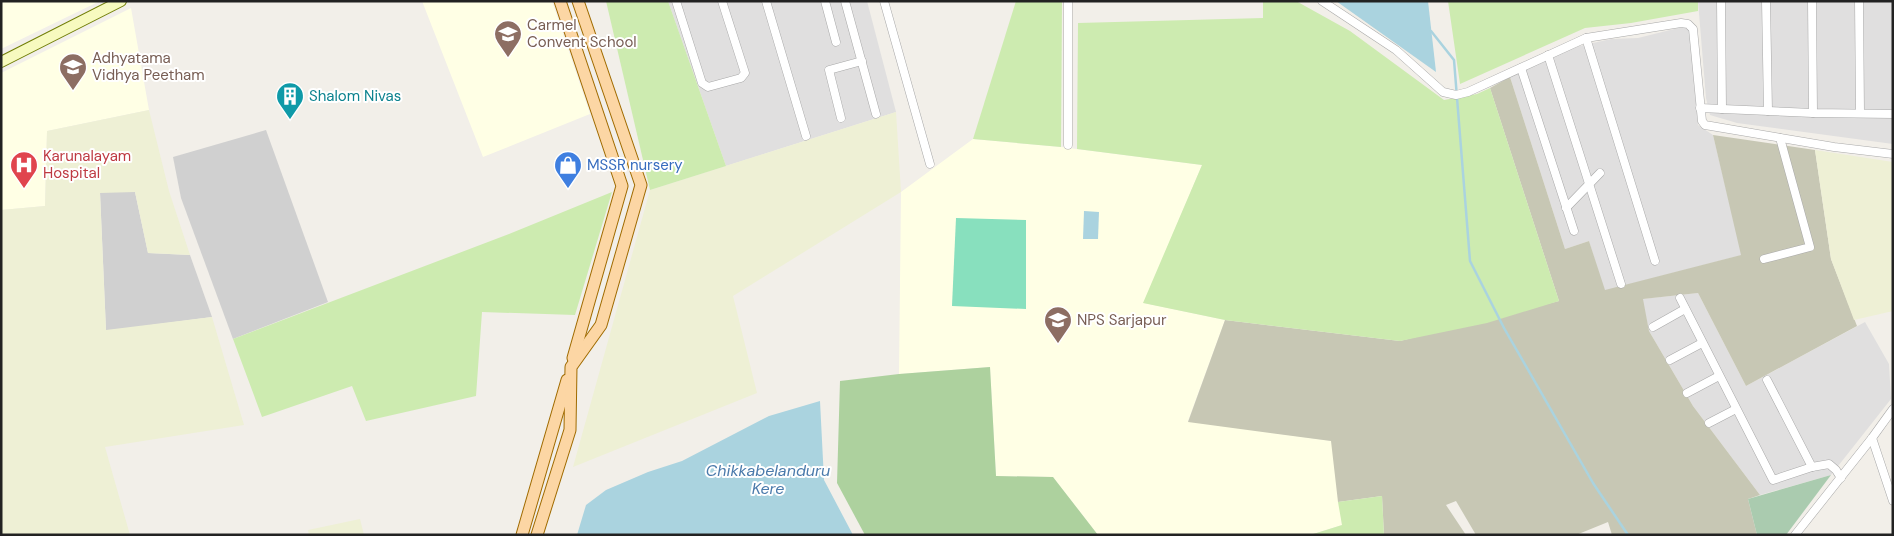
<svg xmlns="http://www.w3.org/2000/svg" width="1894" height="536" font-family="'DM Sans',sans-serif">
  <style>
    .residential { fill: #e0dfdf }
    .education { fill: #ffffe5 }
    .religious { fill: #d0d0d0 }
    .construction { fill: #c7c7b4 }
    .farmland { fill: #eef0d5 }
    .grass { fill: #cdebb0 }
    .forest { fill: #add19e }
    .cemetery { fill: #aacbaf }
    .pitch { fill: #88e0be }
    .water { fill: #aad3df }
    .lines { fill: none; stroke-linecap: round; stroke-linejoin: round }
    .stream { stroke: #aad3df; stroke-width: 2.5 }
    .street-casing { stroke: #a9a9a9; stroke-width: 9 }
    .secondary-casing { stroke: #707d05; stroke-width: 12 }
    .primary-casing { stroke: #a06b00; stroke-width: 13 }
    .street { stroke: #fff; stroke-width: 8 }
    .secondary { stroke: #f7fabf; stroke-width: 10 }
    .primary { stroke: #fcd6a4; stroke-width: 11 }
    .labels { text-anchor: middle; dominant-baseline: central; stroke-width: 4; stroke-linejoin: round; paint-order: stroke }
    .education-label { font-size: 15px; fill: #785e54; stroke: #fff; text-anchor: start }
    .culture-label { font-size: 15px; fill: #0d838f; stroke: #fff; text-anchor: start }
    .health-label { font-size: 15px; fill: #be3a42; stroke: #fff; text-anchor: start }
    .shop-label { font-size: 15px; fill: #366cbe; stroke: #fff; text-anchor: start }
    .water-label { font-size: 16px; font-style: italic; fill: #4a7aab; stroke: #fff }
  </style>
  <rect width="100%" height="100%" fill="#f2efe9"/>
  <!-- residential -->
  <g class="residential">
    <polygon points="668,1 867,1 896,112 726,166"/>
    <polygon points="1698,1 1893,1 1893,144 1737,123 1710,115 1706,98"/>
    <polygon points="1686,26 1690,31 1698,125 1713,135 1742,255 1604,291 1589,241 1565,249 1510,77 1566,49 1611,39 1638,38"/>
    <polygon points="1698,293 1746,386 1865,322 1889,364 1891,399 1831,475 1760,495 1693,406 1649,331 1642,299"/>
  </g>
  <!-- education -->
  <g class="education">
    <polygon points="1,1 100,1 1,49"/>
    <polygon points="422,1 552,1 590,114 483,157"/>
    <polygon points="131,8 149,110 47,131 45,206 1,210 1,73"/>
    <polygon points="973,139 1061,147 1202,165 1144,303 1225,320 1188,421 1332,441 1342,525 1310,535 1098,535 1053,477 996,476 990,367 899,374 901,192"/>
  </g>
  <!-- religious -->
  <g class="religious">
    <polygon points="266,130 328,302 233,339 181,198 173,157"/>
    <polygon points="100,192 135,192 148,253 190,255 212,317 106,331"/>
  </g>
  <!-- construction -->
  <polygon class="construction" points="1510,77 1565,249 1589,241 1605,290 1741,255 1713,135 1815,150 1831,259 1857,326 1746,386 1698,293 1643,299 1649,331 1693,406 1760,495 1748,499 1757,535 1612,535 1608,522 1576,535 1476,535 1456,501 1446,505 1466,535 1384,535 1382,496 1338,502 1331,441 1188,422 1225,320 1400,341 1559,301 1490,88"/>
  <!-- farmland -->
  <g class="farmland">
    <polygon points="149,110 169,191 190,255 148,253 135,192 100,193 106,330 212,317 244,425 105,447 130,535 1,535 1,210 45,206 47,131"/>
    <polygon points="896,112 901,192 733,296 757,393 573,467 650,190"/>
    <polygon points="1815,150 1893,162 1893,311 1854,320 1831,259"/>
    <polygon points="360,519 364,535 309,535 308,530"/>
  </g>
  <!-- grass -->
  <g class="grass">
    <polygon points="606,1 668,1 726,166 650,190"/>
    <polygon points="1016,1 1062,1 1061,147 973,139"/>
    <polygon points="1263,1 1296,1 1350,31 1444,100 1477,94 1490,88 1559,301 1487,323 1400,341 1225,320 1143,303 1202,165 1077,149 1078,23 1263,18"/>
    <polygon points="1448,1 1698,1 1698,11 1631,23 1585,28 1460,84"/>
    <polygon points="612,192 575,315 482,312 476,396 366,421 352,386 262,417 233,339 509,234"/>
    <polygon points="1382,496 1384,535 1310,535 1342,525 1338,502"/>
  </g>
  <!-- forest -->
  <polygon class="forest" points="990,367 996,476 1053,477 1098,535 865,535 837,483 840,381 899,374"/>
  <!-- cemetery -->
  <polygon class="cemetery" points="1831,475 1786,535 1757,535 1748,499"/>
  <!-- pitch -->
  <polygon class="pitch" points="956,218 1026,220 1026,309 952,306"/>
  <!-- water -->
  <g class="water">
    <polygon points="1336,1 1428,1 1436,72"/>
    <polygon points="1084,211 1099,212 1098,239 1083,239"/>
    <polygon points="820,401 824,480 853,535 577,535 586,505 606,490 648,472 682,461 769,416"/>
  </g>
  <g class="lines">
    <!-- stream -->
    <polyline class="stream" points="1431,31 1454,60 1470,261 1504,328 1593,483 1628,535"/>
    <!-- street casing -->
    <g class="street-casing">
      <g id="street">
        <polyline points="676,1 702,83 708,87 741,78 745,73 722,1"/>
        <polyline points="766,1 806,136"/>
        <polyline points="825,1 836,42"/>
        <polyline points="845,1 876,114"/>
        <polyline points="884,1 930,164"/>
        <polyline points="1068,1 1068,145"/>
        <polyline points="1322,1 1396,50 1443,92 1456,95 1468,92 1586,38 1681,23 1688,24 1693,29 1702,121 1705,125 1834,147 1893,154"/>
        <polyline points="1721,1 1722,109"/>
        <polyline points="1766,1 1768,111"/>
        <polyline points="1812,1 1813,113"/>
        <polyline points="1859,1 1860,113"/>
        <polyline points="1586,38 1655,261"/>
        <polyline points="1548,55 1621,284"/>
        <polyline points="1521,68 1574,231"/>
        <polyline points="1700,108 1813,113 1893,114"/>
        <polyline points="841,118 829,70 862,61"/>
        <polyline points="1566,208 1600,173"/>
        <polyline points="1764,259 1810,247 1780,138"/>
        <polyline points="1680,298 1773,480 1812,467"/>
        <polyline points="1653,327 1685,309"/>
        <polyline points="1670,360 1702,343"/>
        <polyline points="1767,380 1812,467 1829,464 1836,470 1841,478"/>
        <polyline points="1687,393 1719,376"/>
        <polyline points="1709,423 1736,409"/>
        <polyline points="1872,438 1893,501"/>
        <polyline points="1795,535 1872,438 1893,409"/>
      </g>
    </g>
    <!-- secondary casing -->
    <g class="secondary-casing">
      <polyline id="secondary" points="1,62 121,1"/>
    </g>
    <!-- primary casing -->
    <g class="primary-casing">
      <g id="primary">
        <polyline points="560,1 622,186 573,358"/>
        <polyline points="522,535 567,380"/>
        <polyline points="537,535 570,430 571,367 601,325 641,185 578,1"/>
      </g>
    </g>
    <!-- street -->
    <use href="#street" class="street"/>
    <!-- secondary -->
    <use href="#secondary" class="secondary"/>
    <!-- primary -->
    <use href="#primary" class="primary"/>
  </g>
  <!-- icons -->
  <defs>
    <g id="school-pin" transform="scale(1.4375)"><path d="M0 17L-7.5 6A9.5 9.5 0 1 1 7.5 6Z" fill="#8d6e63" stroke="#fff"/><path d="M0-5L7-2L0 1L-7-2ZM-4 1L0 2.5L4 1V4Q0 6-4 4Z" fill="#fff"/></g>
    <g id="building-pin" transform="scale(1.4375)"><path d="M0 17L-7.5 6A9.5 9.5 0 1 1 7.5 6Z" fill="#0f9aa8" stroke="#fff"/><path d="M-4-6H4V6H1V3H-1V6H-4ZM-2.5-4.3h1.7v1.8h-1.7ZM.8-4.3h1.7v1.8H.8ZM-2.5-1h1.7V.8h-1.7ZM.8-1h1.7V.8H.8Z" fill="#fff"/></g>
    <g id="hospital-pin" transform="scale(1.4375)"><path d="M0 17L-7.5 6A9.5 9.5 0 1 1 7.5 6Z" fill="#e0444e" stroke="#fff"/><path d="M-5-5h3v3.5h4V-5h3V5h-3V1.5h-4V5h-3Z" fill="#fff"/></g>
    <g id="shop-pin" transform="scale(1.4375)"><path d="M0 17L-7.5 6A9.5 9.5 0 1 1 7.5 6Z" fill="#3f7fe0" stroke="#fff"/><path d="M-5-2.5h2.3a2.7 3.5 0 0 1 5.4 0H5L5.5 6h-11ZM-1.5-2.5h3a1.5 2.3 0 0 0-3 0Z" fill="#fff"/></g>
  </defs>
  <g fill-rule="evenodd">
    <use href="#school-pin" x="508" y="34"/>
    <use href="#school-pin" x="73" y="67"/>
    <use href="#building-pin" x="290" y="96"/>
    <use href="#hospital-pin" x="24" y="165"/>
    <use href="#shop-pin" x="568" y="165"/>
    <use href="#school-pin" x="1058" y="320"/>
  </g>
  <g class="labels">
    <!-- education labels -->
    <g class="education-label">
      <text x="527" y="25">Carmel<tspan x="527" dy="17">Convent School</tspan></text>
      <text x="92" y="58">Adhyatama<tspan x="92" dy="17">Vidhya Peetham</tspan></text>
      <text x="1077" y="320">NPS Sarjapur</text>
    </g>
    <!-- culture labels -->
    <g class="culture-label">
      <text x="309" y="96">Shalom Nivas</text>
    </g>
    <!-- health labels -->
    <g class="health-label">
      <text x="43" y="156">Karunalayam<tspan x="43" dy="17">Hospital</tspan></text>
    </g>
    <!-- shop labels -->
    <g class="shop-label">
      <text x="587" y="165">MSSR nursery</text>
    </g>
    <!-- water labels -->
    <g class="water-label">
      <text x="768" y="470">Chikkabelanduru<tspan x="768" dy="18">Kere</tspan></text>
    </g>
  </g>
  <!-- border -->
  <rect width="1894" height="536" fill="none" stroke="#222222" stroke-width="5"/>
</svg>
